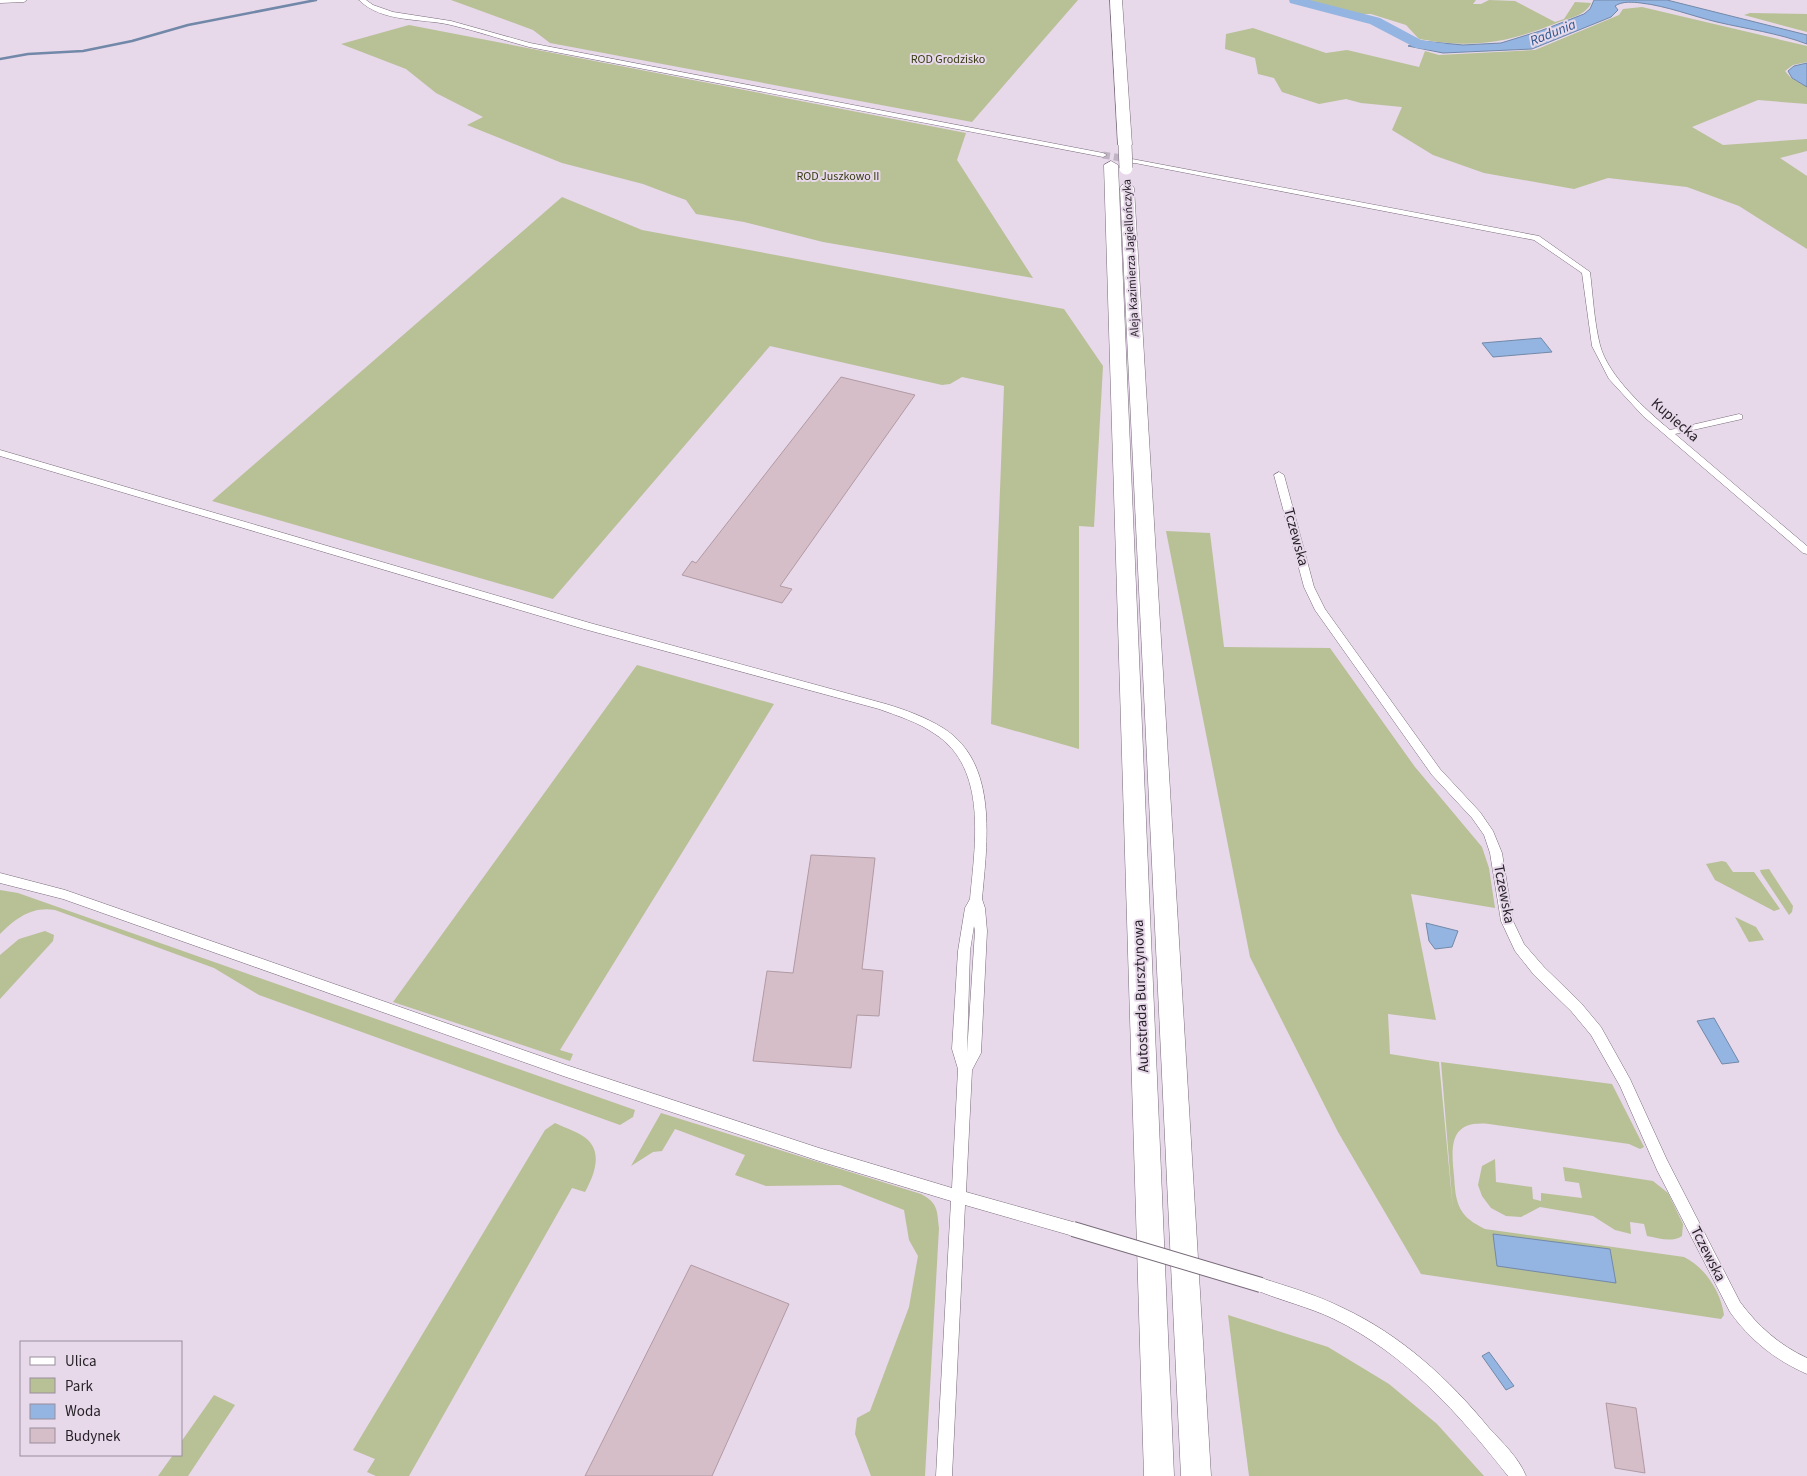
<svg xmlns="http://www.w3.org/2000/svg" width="1807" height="1476" font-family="'Source Sans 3',sans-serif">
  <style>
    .green { fill: #b8c096 }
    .water { fill: #94b5e1; stroke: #7288a9 }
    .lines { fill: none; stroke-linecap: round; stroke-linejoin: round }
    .stream { stroke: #7288a9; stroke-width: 2.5 }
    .river { fill: #94b5e1; fill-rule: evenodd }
    .building { fill: #d5bec8; stroke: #b09aa3 }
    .minor-tunnel { stroke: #c0b3c3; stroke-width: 7; stroke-dasharray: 7 4; stroke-linecap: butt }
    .minor-casing { stroke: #786b7a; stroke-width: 1 }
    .motorway-casing { stroke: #786b7a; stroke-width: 1 }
    .minor { fill: #fff; fill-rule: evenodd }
    .motorway { fill: #fff; fill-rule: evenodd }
    .minor-bridge-casing { stroke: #786b7a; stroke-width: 16; stroke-linecap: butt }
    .motorway-bridge-casing { stroke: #786b7a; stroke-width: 14; stroke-linecap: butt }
    .minor-bridge { stroke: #fff; stroke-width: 14 }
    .motorway-bridge { stroke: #fff; stroke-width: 13 }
    .labels { text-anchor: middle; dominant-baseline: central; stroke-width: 4; stroke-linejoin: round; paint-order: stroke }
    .far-park-label { font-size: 12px; fill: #373d13; stroke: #e7d8ea }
    .far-street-label { font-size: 12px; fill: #241f25; stroke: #e7d8ea }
    .far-water-label { font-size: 14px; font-style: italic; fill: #2c588f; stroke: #e7d8ea }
    .street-label { font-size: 15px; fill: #241f25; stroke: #e7d8ea }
  </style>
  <rect width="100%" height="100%" fill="#e7d8ea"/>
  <!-- green -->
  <g class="green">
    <polygon points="451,0 1078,0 972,122 550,43 533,30"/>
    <path d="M1295,0H1476L1473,4H1481L1489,0L1515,1L1555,22L1564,19L1575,2L1591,3C1586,15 1570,18 1559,22C1507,43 1474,49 1419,39L1406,25L1371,14H1350Z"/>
    <polygon points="1642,7 1807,46 1807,62 1793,65 1785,71 1791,78 1807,87 1807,104 1758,100 1692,127 1723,145 1807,139 1807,151 1780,158 1807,176 1807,249 1739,206 1687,187 1608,178 1574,189 1484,173 1433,155 1392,130 1402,107 1361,103 1346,99 1319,104 1282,92 1274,78 1258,74 1255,58 1225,49 1226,34 1253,28 1326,53 1347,50 1419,67 1425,51 1439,55 1535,50 1619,15 1623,9"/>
    <polygon points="1750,13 1807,14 1807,32 1744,15"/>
    <polygon points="409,25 966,133 957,160 1033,278 823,242 744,222 696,214 686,200 672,195 643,184 562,163 467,125 483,117 436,93 406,69 341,44"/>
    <polygon points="562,197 642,230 1064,309 1103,366 1094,527 1079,526 1079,749 991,724 1004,386 962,377 950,384 942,385 770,346 553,599 212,501"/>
    <path d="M1166,531L1210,533L1224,647L1330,648L1415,767L1482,847L1489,868L1495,908L1411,894L1436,1020L1388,1014L1390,1054L1439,1062L1453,1210L1441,1062L1612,1084L1644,1147L1640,1149L1629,1144L1489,1124C1449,1120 1451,1146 1454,1176C1455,1188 1455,1202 1463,1213C1468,1220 1477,1225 1485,1229L1684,1257C1705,1267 1721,1292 1724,1315L1721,1319L1421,1274L1338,1132L1250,957Z"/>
    <polygon points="637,665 774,704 560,1050 573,1054 570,1061 393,1002"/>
    <polygon points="1722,861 1726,862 1733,872 1754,872 1780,909 1774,911 1715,880 1706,864"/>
    <polygon points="1769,869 1793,906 1792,912 1789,915 1761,873 1760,870"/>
    <path d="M0,890L18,893L635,1110L633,1117L620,1125L259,995L214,968L55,910C32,906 16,918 0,934Z"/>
    <polygon points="1735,917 1756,927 1764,940 1749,942"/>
    <polygon points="45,931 54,935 53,941 0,999 0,955 19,939"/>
    <path d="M661,1113L921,1194C938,1203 937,1210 939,1228L925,1476H871L855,1434L857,1418L870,1411L909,1307L913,1284L918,1256L909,1240L904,1210L840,1185L766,1186L735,1175L745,1155L675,1129L662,1151L653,1152L631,1166Z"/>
    <path d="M555,1123C565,1128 580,1132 588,1140C603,1155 593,1177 585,1192L572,1188L409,1476H376L367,1472L375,1459L353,1450L545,1130Z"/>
    <path d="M1495,1159L1496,1182L1532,1187L1533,1199L1541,1201V1193L1582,1198L1579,1183L1565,1181L1563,1167L1653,1181L1668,1193L1683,1224L1682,1236C1672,1243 1658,1238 1647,1236L1644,1224L1630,1222L1631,1234L1615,1230L1593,1216L1540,1207L1521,1217L1506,1216L1491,1208L1482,1196L1478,1185L1482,1166Z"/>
    <polygon points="1228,1315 1328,1347 1389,1384 1437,1424 1484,1476 1249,1476"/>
    <polygon points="214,1395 235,1405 188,1476 158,1476 173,1455 181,1455 181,1442"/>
  </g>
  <!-- water -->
  <g class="water">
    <path d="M1594,0H1667L1807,35V44C1778,33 1747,29 1717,22C1692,16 1667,6 1641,3C1633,2 1622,1 1615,6L1618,10L1611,17L1532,49L1443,53L1408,46L1421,41L1463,45L1501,43L1540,31L1584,14L1590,9Z"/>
    <polygon points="1807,63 1807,87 1792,78 1788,71 1794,66"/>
    <polygon points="1541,338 1552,352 1493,357 1482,343"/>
    <polygon points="1426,923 1458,931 1452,947 1435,949 1429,941"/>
    <polygon points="1714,1018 1739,1062 1722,1064 1697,1021"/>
    <polygon points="1493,1234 1610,1249 1616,1283 1497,1266"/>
    <polygon points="1489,1352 1514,1386 1506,1390 1482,1356"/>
  </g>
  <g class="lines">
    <!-- stream -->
    <polyline class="stream" points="0,59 28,54 83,51 132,41 188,25 316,0"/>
    <!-- river -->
    <polygon class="river" points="1289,0 1310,0 1380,18 1421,40 1447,44 1454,48 1447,52 1416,48 1370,24 1290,3"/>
  </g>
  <!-- building -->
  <g class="building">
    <polygon points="841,377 915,395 780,586 792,589 782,603 682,575 692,561 696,563"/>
    <polygon points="811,855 875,858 862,969 883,971 879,1016 857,1015 851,1068 753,1061 767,971 793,973"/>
    <polygon points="691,1265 789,1304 712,1476 585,1476"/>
    <polygon points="1606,1403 1636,1408 1645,1473 1615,1468"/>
  </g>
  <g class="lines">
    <!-- minor-tunnel -->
    <polyline class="minor-tunnel" points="1103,155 1133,160"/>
    <!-- minor casing -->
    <g class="minor-casing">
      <g id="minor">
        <polygon points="0,0 27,0 24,2 0,3"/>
        <path d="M359,0H366L373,5L393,12L451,21L530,43L1103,153L1107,155L1103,157L529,47C503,40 477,31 451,25C421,18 382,23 359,0Z"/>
        <path d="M1132,159L1539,236L1590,272C1593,296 1594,321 1600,345C1608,376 1646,410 1670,430L1739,414L1742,415V419L1675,434L1807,546V554L1803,553L1643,416L1609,379L1592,346L1582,273L1534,240L1135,163H1132Z"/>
        <path d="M0,450L590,623L886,704C906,710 925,717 943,728C999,763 987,843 982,899L985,908L987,931L981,1053L972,1070L966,1192L1073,1222L1078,1224L1080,1229L1078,1234L1073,1236L965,1205L952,1476H936L951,1201L819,1161L566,1077L63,899L0,883V873L65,890L566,1065L819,1148L952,1188L958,1069L952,1049L958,951L965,908L970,899C975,845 988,768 935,734C918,722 898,716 879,709L584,629L0,456ZM974,926L975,931L967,1053L970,951Z"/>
        <path d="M1279,472L1284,475L1314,587L1325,609L1440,769L1480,812L1493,831L1502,853L1513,921L1524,944L1544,967L1581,1003L1601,1027L1630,1079L1667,1160L1740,1302C1758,1326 1779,1345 1807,1358V1374C1775,1360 1750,1340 1730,1312L1657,1170L1620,1086L1591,1035L1571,1011L1534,975L1515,951L1501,921L1490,853L1484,835L1472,818L1432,775L1315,610L1304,587L1274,475Z"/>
        <path d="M1261,1278C1289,1287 1317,1295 1343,1308C1401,1335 1449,1379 1489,1428C1502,1442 1519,1458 1526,1476H1508C1459,1414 1407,1355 1334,1319C1309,1307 1282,1301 1256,1290L1253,1285L1256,1280Z"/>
      </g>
    </g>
    <!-- motorway casing -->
    <g class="motorway-casing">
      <g id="motorway">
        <polygon points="1110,0 1122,0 1132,145 1125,149 1118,145"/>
        <polygon points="1111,161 1118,165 1174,1476 1144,1476 1104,165"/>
        <polygon points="1127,184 1132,185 1134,188 1211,1476 1181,1476 1120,188 1122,185"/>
      </g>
    </g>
    <!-- minor -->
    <use href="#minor" class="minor"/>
    <!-- motorway -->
    <use href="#motorway" class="motorway"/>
    <!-- minor-bridge casing -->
    <g class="minor-bridge-casing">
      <polyline id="minor-bridge" points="1073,1229 1261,1285"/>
    </g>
    <!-- motorway-bridge casing -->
    <g class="motorway-bridge-casing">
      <polyline id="motorway-bridge" points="1125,145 1126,168"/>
    </g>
    <!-- minor-bridge -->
    <use href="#minor-bridge" class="minor-bridge"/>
    <!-- motorway-bridge -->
    <use href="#motorway-bridge" class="motorway-bridge"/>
  </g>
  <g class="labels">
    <!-- far-park labels -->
    <g class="far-park-label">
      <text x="948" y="59">ROD Grodzisko</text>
      <text x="838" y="176">ROD Juszkowo II</text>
    </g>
    <!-- far-street labels -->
    <g class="far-street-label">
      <text transform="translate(1131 258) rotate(-93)">Aleja Kazimierza Jagiellończyka</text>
    </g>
    <!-- far-water labels -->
    <g class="far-water-label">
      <text transform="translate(1553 33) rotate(-22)">Radunia</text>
    </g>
    <!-- street labels -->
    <g class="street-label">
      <text transform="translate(1675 420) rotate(41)">Kupiecka</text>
      <text transform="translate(1296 537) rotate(75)">Tczewska</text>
      <text transform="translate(1504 894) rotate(79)">Tczewska</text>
      <text transform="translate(1141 996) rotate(-92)">Autostrada Bursztynowa</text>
      <text transform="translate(1708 1254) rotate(63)">Tczewska</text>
    </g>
  </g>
  <!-- legend -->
  <rect x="20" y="1341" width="162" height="115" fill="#e7d8ea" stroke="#998e9b"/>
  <rect x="30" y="1357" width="25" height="8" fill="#ffffff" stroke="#998e9b"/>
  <text x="65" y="1366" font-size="15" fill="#241f25">Ulica</text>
  <rect x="30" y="1378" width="25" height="15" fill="#b8c096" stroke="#998e9b"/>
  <text x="65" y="1391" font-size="15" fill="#241f25">Park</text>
  <rect x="30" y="1404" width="25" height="15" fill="#94b5e1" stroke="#998e9b"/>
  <text x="65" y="1416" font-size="15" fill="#241f25">Woda</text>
  <rect x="30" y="1428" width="25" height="15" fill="#d5bec8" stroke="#998e9b"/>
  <text x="65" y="1441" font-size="15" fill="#241f25">Budynek</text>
</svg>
